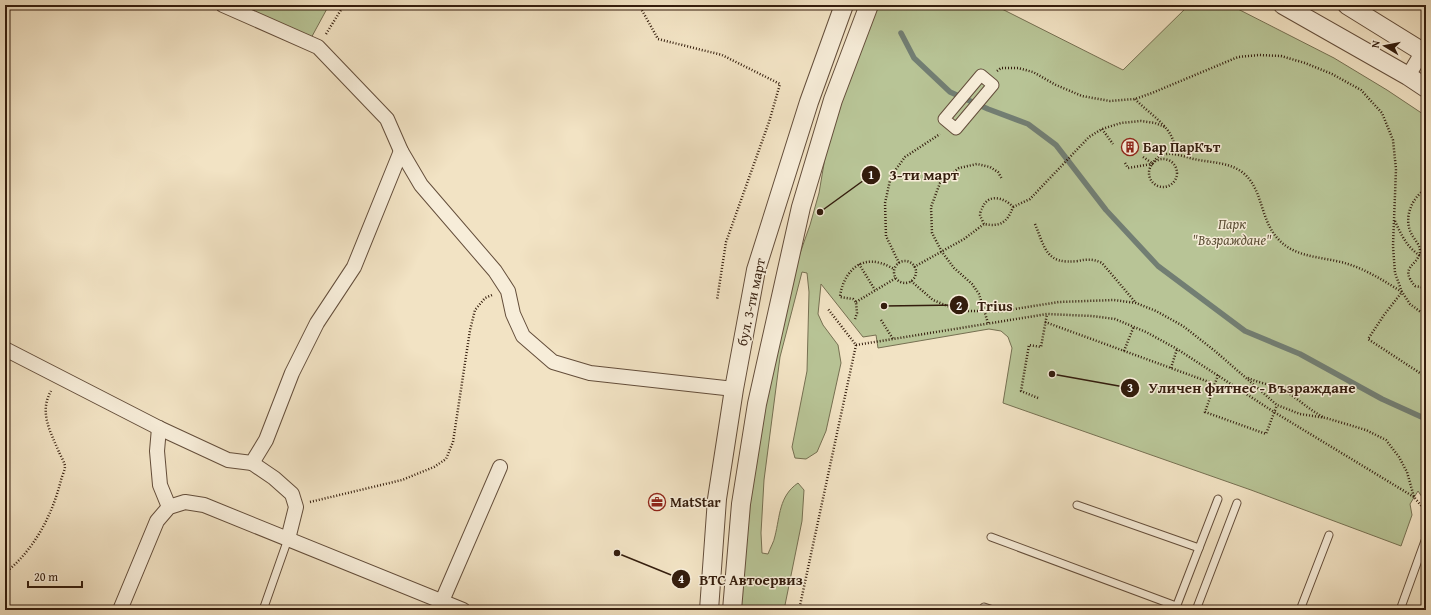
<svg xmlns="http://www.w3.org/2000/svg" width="1431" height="615" font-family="'Gentium Book Plus',serif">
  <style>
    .green { fill: #b8c496; stroke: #767052 }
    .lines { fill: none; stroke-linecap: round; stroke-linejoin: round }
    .stream { stroke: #727e73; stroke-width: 5.5 }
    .service-casing { stroke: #644e3b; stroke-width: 9 }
    .pedestrian-casing { stroke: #644e3b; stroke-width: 13 }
    .minor-casing { stroke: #644e3b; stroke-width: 16 }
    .tertiary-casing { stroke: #644e3b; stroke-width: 20 }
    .path { stroke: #341d0d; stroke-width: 2.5; stroke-dasharray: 1 2; stroke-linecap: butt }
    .service { stroke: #f7edd9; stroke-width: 7 }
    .pedestrian { stroke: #f7edd9; stroke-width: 11 }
    .minor { stroke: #f7edd9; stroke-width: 14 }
    .tertiary { stroke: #f7edd9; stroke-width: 18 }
    .labels { text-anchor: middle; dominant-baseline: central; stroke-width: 3; stroke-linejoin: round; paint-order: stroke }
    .poi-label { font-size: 14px; font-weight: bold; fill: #341d0d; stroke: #f7edd9; text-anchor: start }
    .park-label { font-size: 14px; font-style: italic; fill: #5c4f36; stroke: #f7edd9 }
    .street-label { font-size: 14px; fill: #341d0d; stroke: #f7edd9 }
    .leader { fill: none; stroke: #341d0d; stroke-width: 1.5 }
    .callout-dot { fill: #341d0d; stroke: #f7edd9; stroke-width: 1.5 }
    .mark-label { font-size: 12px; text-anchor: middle; font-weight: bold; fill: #fff }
    .callout-label { font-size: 15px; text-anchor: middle; font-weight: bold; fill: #341d0d; stroke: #f7edd9; stroke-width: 3; stroke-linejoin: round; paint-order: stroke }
  </style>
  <rect width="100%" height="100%" fill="#f2e3c4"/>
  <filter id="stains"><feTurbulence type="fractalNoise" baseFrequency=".005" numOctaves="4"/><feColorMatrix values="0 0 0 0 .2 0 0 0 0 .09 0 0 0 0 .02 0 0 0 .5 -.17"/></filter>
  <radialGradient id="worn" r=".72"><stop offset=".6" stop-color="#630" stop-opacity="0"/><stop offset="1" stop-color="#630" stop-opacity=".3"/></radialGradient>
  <!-- green -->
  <g class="green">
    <polygon points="219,5 329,5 310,40"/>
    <path d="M875,5H994L1123,70L1189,5H1230L1334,58L1387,90L1426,116V503L1418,491L1410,504L1412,515L1401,546L1251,490L1003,403L1012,348L1008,337L1001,331L989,329L878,348L876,335L863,337L821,284L818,314L823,325L838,345L841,363L826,431L817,452L806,459L795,458L792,447L807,371L809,292L807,273L802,272L780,357L764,480L761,533L762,553L768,554C770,548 774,542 775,536C780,516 779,496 798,483L804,490L802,521L784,610H740L741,583L759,421L791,279L810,225L819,193L828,140Z"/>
  </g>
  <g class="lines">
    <!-- stream -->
    <polyline class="stream" points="901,33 914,58 950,92 988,109 1028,124 1056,145 1106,210 1158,266 1245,331 1300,354 1382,399 1426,419"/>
    <!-- service casing -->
    <g class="service-casing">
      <g id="service">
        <polyline points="1077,505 1199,548"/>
        <polyline points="991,537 1176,606"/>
        <polyline points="984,607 993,610"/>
        <polyline points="263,610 288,539"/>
        <polyline points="1175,610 1218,499"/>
        <polyline points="1196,610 1237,503"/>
        <polyline points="1300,610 1329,535"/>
        <polyline points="1400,610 1426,538"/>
      </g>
    </g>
    <!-- pedestrian casing -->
    <g class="pedestrian-casing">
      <polygon id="pedestrian" points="981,75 993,85 956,129 944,119"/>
    </g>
    <!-- minor casing -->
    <g class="minor-casing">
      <g id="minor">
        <polyline points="223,5 318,47 387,119 401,151 421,185 495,271 508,291 513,314 523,336 553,362 590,373 734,389"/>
        <polyline points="1408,76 1426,46"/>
        <polyline points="5,349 159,428 228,460 252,463 266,440 292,373 317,323 354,267 401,151"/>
        <polyline points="159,428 157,451 160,485 169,507"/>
        <polyline points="252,463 274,478 292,494 296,507 288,539"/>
        <polyline points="442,601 500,467"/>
        <polyline points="120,610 157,521 169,507 185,502 204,505 463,610"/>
      </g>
    </g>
    <!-- tertiary casing -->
    <g class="tertiary-casing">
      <g id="tertiary">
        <polyline points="1283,5 1408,76 1426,88"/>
        <polyline points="1347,5 1426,54"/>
        <polyline points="709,610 717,499 734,389 756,270 809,102 844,5"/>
        <polyline points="732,610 741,504 757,404 801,207 833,100 869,5"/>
      </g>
    </g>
    <!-- path -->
    <g class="path">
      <polyline points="639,5 658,39 722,55 780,84 769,122 726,242 717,300"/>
      <polyline points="326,34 344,5"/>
      <polyline points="997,71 1001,68 1018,68 1033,72 1056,85 1082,96 1110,101 1135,99 1152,93 1238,57 1259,55 1281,56 1305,63 1332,74 1361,90 1382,113 1393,140 1396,169 1393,246 1395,273 1402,292 1410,304 1426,316"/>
      <path d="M1135,99C1151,116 1176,128 1175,153"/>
      <polyline points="1102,129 1113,144"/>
      <polyline points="1143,157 1152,163"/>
      <circle cx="1163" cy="173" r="14"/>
      <path d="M1125,163L1128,168L1152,164C1161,149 1176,154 1190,158C1207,163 1227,161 1242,172C1267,191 1257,228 1289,248C1306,258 1329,258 1348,264C1367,270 1384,281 1402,292L1384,315L1368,339L1426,377"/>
      <path d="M1426,189C1411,198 1403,219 1412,235C1415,240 1420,245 1420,251C1419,266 1398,266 1415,286L1426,288"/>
      <polyline points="1013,207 1030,199 1089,137 1102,129 1121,123 1141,121 1155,123 1165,127"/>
      <path d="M1395,221C1402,237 1409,251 1426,259"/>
      <path d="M1035,224C1045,248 1046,265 1078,261C1087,259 1094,259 1102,263L1136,303"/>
      <circle cx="905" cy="272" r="11"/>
      <polyline points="899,263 886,236 885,203 891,176 905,157 940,134"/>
      <polyline points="859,264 875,290"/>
      <path d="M914,267L964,239L984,224C1000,227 1007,223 1013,207C1004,197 987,193 982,209C981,210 980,213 980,215C981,218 983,222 984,224"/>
      <polyline points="911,281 933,300 950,307 965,311 1002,311 1059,302 1114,300 1136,303 1156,311 1183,326 1215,351 1277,405 1300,414 1326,418 1366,430 1386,440 1399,457 1407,472 1414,497 1423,508 1426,521"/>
      <polyline points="856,302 896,278"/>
      <path d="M855,319L857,313L856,302L853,299L840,297C842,277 857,256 880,263C885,264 890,267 894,269"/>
      <polyline points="881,320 893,339"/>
      <polyline points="1045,322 1209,382 1206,391 1212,393"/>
      <polyline points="988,323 979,294 972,284 954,268 942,252 932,233 931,207 940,183 959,168 977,164 990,167 998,172 1002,179"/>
      <polyline points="856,345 1047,314 1092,316 1115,319 1146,332 1177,349 1274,412 1414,497"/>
      <polyline points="1124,351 1134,326"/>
      <polyline points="1171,368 1177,349"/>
      <polyline points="1218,375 1205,412 1266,434 1277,405"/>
      <path d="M1248,378C1259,383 1273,385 1284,390C1297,398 1308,409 1323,417"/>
      <polyline points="1038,398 1021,391 1029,345 1041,347 1047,314"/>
      <polyline points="310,502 402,480 434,467 446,459 453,442 470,330 475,310 485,298 492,295"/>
      <path d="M5,573C34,550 52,516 61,480C62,476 65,470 65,466C64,461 60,455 59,452C50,431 39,412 51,391"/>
      <polyline points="799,610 856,345 828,309"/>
    </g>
    <!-- service -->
    <use href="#service" class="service"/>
    <!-- pedestrian -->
    <use href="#pedestrian" class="pedestrian"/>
    <!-- minor -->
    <use href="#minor" class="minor"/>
    <!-- tertiary -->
    <use href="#tertiary" class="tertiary"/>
  </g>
  <!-- icons -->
  <defs>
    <g id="building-ring" transform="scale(0.9)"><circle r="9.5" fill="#f7edd9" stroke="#8f2418" stroke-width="1.5"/><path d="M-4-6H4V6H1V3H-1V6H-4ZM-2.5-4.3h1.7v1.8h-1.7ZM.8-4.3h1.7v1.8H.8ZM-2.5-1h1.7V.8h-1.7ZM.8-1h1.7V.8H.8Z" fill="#8f2418"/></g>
    <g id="office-ring" transform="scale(0.9)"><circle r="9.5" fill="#f7edd9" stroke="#8f2418" stroke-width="1.5"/><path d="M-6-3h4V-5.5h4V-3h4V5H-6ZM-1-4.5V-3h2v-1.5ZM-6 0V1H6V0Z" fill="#8f2418"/></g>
  </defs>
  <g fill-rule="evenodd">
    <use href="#building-ring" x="1130" y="147"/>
    <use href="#office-ring" x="657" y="502"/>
  </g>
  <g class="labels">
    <!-- poi labels -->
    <g class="poi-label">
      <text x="1143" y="147">Бар ПарКът</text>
      <text x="670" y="502">MatStar</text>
    </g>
    <!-- park labels -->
    <g class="park-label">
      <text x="1232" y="224">Парк<tspan x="1232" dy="16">"Възраждане"</tspan></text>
    </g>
    <!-- street labels -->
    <g class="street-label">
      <text transform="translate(751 302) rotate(-78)">бул. 3-ти март</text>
    </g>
  </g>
  <!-- callouts -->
  <path class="leader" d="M820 212L871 175M884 306L959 305M1052 374L1130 388M617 553L681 579"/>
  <g class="callout-dot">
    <circle cx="820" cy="212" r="4"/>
    <circle cx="884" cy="306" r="4"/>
    <circle cx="1052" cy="374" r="4"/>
    <circle cx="617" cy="553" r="4"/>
    <circle cx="871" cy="175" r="10"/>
    <circle cx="959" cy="305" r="10"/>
    <circle cx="1130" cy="388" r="10"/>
    <circle cx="681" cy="579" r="10"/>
  </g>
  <g class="mark-label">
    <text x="871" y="179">1</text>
    <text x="959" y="310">2</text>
    <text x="1130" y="392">3</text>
    <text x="681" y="583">4</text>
  </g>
  <g class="callout-label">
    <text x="924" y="180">3-ти март</text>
    <text x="995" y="311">Trius</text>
    <text x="1252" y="393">Уличен фитнес - Възраждане</text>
    <text x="751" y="585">ВТС Автоервиз</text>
  </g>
  <!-- margin -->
  <rect width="1431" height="615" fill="none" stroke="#f2e3c4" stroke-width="20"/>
  <rect x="6" y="6" width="1419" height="603" fill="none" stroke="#341d0d" stroke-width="2"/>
  <rect x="10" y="10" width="1411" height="595" fill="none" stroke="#341d0d"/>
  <!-- north arrow -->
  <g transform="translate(1385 46) rotate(280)" stroke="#f7edd9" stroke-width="3" paint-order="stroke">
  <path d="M0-3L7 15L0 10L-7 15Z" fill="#341d0d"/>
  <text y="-6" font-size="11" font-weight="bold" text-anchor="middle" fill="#341d0d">N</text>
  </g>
  <!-- scale -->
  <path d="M28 581v6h54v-6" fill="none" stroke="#341d0d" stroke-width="2"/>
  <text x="34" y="581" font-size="12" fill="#341d0d" stroke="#f7edd9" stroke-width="3" paint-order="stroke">20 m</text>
  <rect width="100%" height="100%" filter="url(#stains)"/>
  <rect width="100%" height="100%" fill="url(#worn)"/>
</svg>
